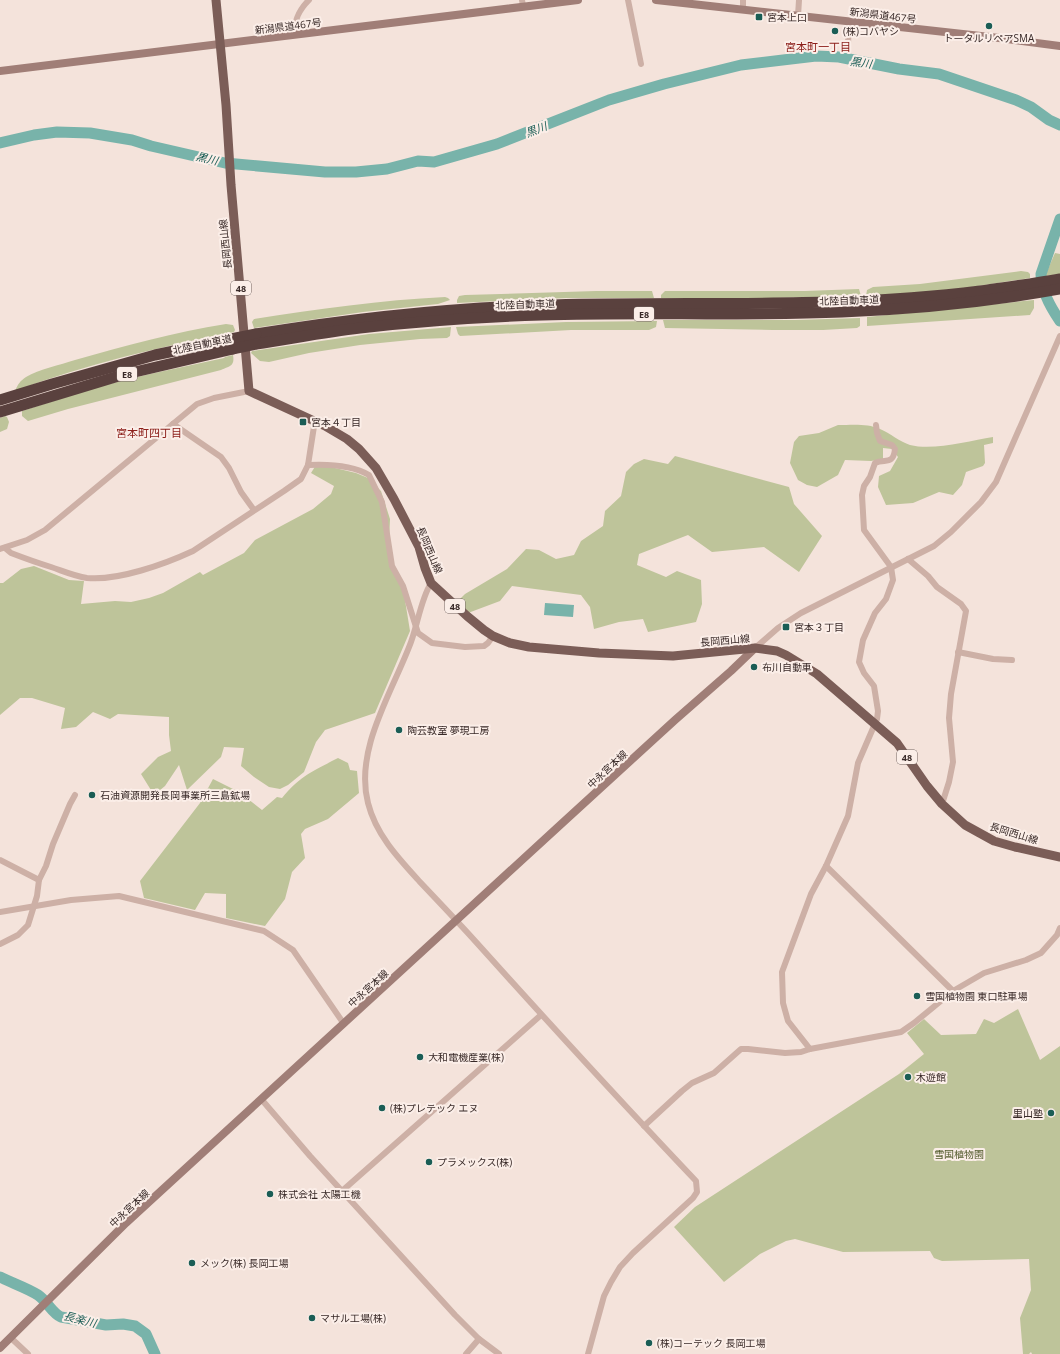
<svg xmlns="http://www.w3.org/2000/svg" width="1060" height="1354" font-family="'Open Sans','Noto Sans JP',sans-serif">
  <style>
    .green { fill: #bec49a }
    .water { fill: #78b3aa }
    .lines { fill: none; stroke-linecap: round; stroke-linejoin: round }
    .river { stroke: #78b3aa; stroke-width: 11 }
    .street { stroke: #cdb0a6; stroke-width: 6 }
    .secondary { stroke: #a07e77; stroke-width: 8 }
    .primary { stroke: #7b5d57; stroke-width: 9 }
    .highway { stroke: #5a413e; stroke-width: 11 }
    .highway-bridge { stroke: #5a413e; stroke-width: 11 }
    .poi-dot { fill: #1a5d55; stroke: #fbeee8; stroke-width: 1.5 }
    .labels { text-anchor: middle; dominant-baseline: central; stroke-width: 4; stroke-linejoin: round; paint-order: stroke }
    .shield { fill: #fbeee8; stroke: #726461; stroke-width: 1 }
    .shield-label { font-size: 9px; font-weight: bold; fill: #382927 }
    .street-label { font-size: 10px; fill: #382927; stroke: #fbeee8 }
    .poi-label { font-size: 10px; fill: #382927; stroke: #fbeee8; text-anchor: start }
    .park-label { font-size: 10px; fill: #505829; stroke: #fbeee8 }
    .neighbourhood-label { font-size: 11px; fill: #8d201b; stroke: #fbeee8 }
    .water-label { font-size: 11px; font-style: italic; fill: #1a5d55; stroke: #fbeee8 }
  </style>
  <rect width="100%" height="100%" fill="#f4e3db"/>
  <!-- green -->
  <g class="green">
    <polygon points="1055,253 1060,254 1060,274 1045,276"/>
    <polygon points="1021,271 1028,272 1030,274 1030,278 946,291 866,296 867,290 873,287 920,284"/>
    <polygon points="859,289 861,296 773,298 661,298 661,295 665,291 805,291"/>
    <polygon points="596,291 652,291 654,298 566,298 457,303 457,300 459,296 465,295"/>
    <path d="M445,297L448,298L450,300L438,304L363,312L254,328L252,322L254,319C318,309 381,300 445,297Z"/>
    <polygon points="1034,300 1034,308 1030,315 867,326 867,317"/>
    <polygon points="860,318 860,326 857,328 823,330 773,330 665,328 663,320 795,320"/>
    <polygon points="657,321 656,327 649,330 571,330 460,336 458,334 456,327 566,322"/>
    <path d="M226,324L233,325L235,330L234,332C160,347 86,364 15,391C18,384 20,381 26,377C39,369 60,365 75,360C125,346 175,332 226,324Z"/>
    <polygon points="451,327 450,336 447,338 420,339 360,345 309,353 269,362 260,361 251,353 252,351 369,334"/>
    <path d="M233,355C235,366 230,366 221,370L68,409L28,421L22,416V411L97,387L150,374L224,358L225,357Z"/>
    <polygon points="5,416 7,417 9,422 7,429 0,432 0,418"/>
    <path d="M838,425C851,425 867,423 880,429C890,433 900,442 910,445C933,451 969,441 993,437V443L984,445L985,463L983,466L966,472L962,485L953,495L939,492L913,503L886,505L878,487L879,476L890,471L898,457L892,449L883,448V459L871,461L845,460L838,475L817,487L807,485L798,480L790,463L794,442L799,436L819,433Z"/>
    <polygon points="675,456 789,487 794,504 822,536 799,572 764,547 712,552 688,535 639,554 637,565 666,577 677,571 701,580 702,604 696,622 648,632 643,619 619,622 594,629 590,607 581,595 512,586 500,601 468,613 457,602 465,594 507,569 526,549 539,550 556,559 574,555 581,541 603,526 605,511 621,496 626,472 634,464 644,459 668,464"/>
    <polygon points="316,465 335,468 356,473 368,478 381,491 390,519 389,541 397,579 404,594 410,631 375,713 325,730 316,742 304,772 288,785 280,789 269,787 254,777 241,766 244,748 224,747 221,757 187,790 179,765 165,786 154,795 141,774 158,757 171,751 169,735 169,717 118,714 110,719 93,712 76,727 61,729 65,708 32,698 20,698 0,715 0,583 3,583 21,569 34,566 69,580 84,581 81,604 115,601 131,602 149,598 163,593 200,572 203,575 244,553 255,540 313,509 331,494 334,486 311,473"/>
    <path d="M338,758L348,763L350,770L357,771L359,793L328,819L305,829L301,834L305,858L292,872L285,899L265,926L226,918V894L205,893L195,910L144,898L140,881L200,803L213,779L239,792L262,810L277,797L282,798C300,776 313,771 338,758Z"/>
    <polygon points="1018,1009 1040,1060 1060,1046 1060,1354 1032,1354 1031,1352 1029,1354 1023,1354 1020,1318 1031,1290 1029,1259 942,1261 934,1258 930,1251 843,1252 795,1239 786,1241 760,1254 724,1282 674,1227 695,1207 899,1074 924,1054 907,1033 924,1019 941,1035 976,1034 984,1019 994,1023"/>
  </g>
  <!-- water -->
  <polygon class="water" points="545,603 574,605 573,617 544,615"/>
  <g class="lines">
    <!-- river -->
    <g class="river">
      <polyline points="0,143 34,135 57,132 90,133 132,140 151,146 225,163 325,172 356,172 387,169 418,161 434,162 497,144 609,100 664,84 741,65 816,56 839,57 899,69 939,74 1016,100 1031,107 1049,120 1060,125"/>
      <path d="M1060,219L1041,274C1041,290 1051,308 1060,321"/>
      <path d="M0,1277C12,1283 27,1288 38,1295C47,1301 52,1313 61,1317L106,1325L123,1324L135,1326L146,1334L155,1354"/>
    </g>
    <!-- street -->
    <g class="street">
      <polyline points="522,0 523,6"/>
      <polyline points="628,0 641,64"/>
      <polyline points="743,9 743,0"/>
      <polyline points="798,16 799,0"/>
      <path d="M294,35C294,20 299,10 309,0"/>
      <polyline points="848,44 849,21"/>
      <polyline points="173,424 221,457 229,468 241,492 254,510"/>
      <path d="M308,465C328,464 352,465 369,475L382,502L392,566L403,586L418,633L432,643L465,647L484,646L488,643L493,636"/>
      <path d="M5,548L11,553C24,558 38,563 51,567C63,571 74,576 87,578C118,581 165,564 193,551L284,491L301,479L308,465L315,420"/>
      <polyline points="0,549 27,540 45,530 197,404 214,398 249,391"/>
      <polyline points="908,559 928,576 937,587 961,604 966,611 951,694 949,718 953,762 949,782 942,804"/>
      <path d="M431,583C421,599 418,623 411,642C393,691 354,749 368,803C376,835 399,859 420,882C439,902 458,922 476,942C548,1022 621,1102 696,1181L697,1192L693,1198L633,1253L620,1267L611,1282L604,1296L588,1354"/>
      <polyline points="755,648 778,628 801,613 934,546 951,532 981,502 996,482 1060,336"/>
      <polyline points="958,652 993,659 1012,660"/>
      <polyline points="0,860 39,880"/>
      <polyline points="826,866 953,991"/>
      <polyline points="0,912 71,900 119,896 264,931 293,950 344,1024"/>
      <polyline points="0,944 18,935 28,925 37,896 39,880 46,866 53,844 70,804 75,795"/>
      <path d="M810,1049L788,1021L783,1003L782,972L811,894L826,866L848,816L858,763L877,719L878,711L874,686L864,673L859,662L863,640L875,613L886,599L893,580L891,567L864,530L862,495L864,486L870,477L875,463C885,458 893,466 895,449L892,445L880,441L877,433L876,425"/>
      <polyline points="262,1100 310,1156 455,1315 479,1339 499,1354"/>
      <polyline points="644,1126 682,1091 692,1083 714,1073 741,1049 748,1049 785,1053 801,1052 810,1049 901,1032 914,1023 953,991 984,973 1026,960 1041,953 1057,935 1060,928"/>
      <polyline points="342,1191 541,1015"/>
      <polyline points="11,1338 28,1354"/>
      <polyline points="466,1354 479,1339"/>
    </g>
    <!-- secondary -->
    <g class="secondary">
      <polyline points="656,0 999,38 1060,46"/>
      <polyline points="0,71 578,0"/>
      <polyline points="0,1348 126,1223 558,827 675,720 731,671 755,648"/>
    </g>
    <!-- primary -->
    <polyline class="primary" points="216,0 226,105 231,185 249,391 325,426 347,439 359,449 376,468 394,499 419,547 425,568 431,583 467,616 484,630 493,636 510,643 529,647 599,653 673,656 755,648 777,651 786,655 817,674 897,743 927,786 942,804 965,825 994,841 1015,847 1060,857"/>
    <!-- highway -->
    <g class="highway">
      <path d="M256,334C355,318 454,307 554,305C696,301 839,309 980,291C1007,287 1033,284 1060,279"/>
      <path d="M256,344C290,339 325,332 360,328C421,321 481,317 542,315C642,312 742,316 842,312C916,309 988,302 1060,289"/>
      <polyline points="0,400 52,384 155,355 231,339"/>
      <polyline points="0,412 122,375 233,349"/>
    </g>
    <!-- highway-bridge -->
    <g class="highway-bridge">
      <polyline points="231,339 256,334"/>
      <polyline points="233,349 256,344"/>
    </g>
  </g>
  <!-- markers -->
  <g class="poi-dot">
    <rect x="755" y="13" width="8" height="8" rx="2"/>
    <circle cx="989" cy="26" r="4"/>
    <circle cx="835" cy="31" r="4"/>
    <rect x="299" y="418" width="8" height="8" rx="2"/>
    <rect x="782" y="623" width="8" height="8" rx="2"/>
    <circle cx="754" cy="667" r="4"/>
    <circle cx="399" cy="730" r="4"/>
    <circle cx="92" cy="795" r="4"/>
    <circle cx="917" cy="996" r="4"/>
    <circle cx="420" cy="1057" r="4"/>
    <circle cx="908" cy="1077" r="4"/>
    <circle cx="382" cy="1108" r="4"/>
    <circle cx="1051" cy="1113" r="4"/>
    <circle cx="429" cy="1162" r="4"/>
    <circle cx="270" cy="1194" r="4"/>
    <circle cx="192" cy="1263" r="4"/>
    <circle cx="312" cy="1318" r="4"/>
    <circle cx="649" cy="1343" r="4"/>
  </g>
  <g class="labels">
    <!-- shield labels -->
    <g class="shield">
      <rect x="231" y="281" width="20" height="14" rx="3"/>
      <rect x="634" y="307" width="20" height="14" rx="3"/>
      <rect x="117" y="367" width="20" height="14" rx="3"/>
      <rect x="445" y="599" width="20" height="14" rx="3"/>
      <rect x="897" y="750" width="20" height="14" rx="3"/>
    </g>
    <g class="shield-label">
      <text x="241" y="288">48</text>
      <text x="644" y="314">E8</text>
      <text x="127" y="374">E8</text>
      <text x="455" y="606">48</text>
      <text x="907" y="757">48</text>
    </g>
    <!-- street labels -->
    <g class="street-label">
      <text transform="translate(883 15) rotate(7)">新潟県道467号</text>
      <text transform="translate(288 26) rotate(-7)">新潟県道467号</text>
      <text transform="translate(225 244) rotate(-96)">長岡西山線</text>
      <text transform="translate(849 300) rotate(-2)">北陸自動車道</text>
      <text transform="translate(525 304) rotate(-2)">北陸自動車道</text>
      <text transform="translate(202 344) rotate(-12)">北陸自動車道</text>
      <text transform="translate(430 550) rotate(67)">長岡西山線</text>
      <text transform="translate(725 640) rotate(-5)">長岡西山線</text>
      <text transform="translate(607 769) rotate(-43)">中永宮本線</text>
      <text transform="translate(1014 833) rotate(17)">長岡西山線</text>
      <text transform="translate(368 988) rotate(-42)">中永宮本線</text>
      <text transform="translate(129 1208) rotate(-43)">中永宮本線</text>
    </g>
    <!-- poi labels -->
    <g class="poi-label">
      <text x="767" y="17">宮本上口</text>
      <text x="843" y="31">(株)コバヤシ</text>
      <text x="989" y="38" text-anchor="middle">トータルリペアSMA</text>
      <text x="311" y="422">宮本４丁目</text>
      <text x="794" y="627">宮本３丁目</text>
      <text x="762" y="667">布川自動車</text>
      <text x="407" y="730">陶芸教室 夢現工房</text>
      <text x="100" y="795">石油資源開発長岡事業所三島鉱場</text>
      <text x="925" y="996">雪国植物園 東口駐車場</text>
      <text x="428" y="1057">大和電機産業(株)</text>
      <text x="916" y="1077">木遊館</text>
      <text x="390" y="1108">(株)プレテック エヌ</text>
      <text x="1043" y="1113" text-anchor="end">里山塾</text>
      <text x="437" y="1162">プラメックス(株)</text>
      <text x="278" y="1194">株式会社 太陽工機</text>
      <text x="200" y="1263">メック(株) 長岡工場</text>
      <text x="320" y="1318">マサル工場(株)</text>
      <text x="657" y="1343">(株)コーテック 長岡工場</text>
    </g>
    <!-- park labels -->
    <g class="park-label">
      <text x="959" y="1154">雪国植物園</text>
    </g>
    <!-- neighbourhood labels -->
    <g class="neighbourhood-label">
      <text x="818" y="46">宮本町一丁目</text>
      <text x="149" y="432">宮本町四丁目</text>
    </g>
    <!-- water labels -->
    <g class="water-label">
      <text transform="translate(861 62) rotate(8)">黒川</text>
      <text transform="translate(536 129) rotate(-21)">黒川</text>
      <text transform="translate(207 158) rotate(14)">黒川</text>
      <text transform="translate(80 1319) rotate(14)">長楽川</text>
    </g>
  </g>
</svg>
